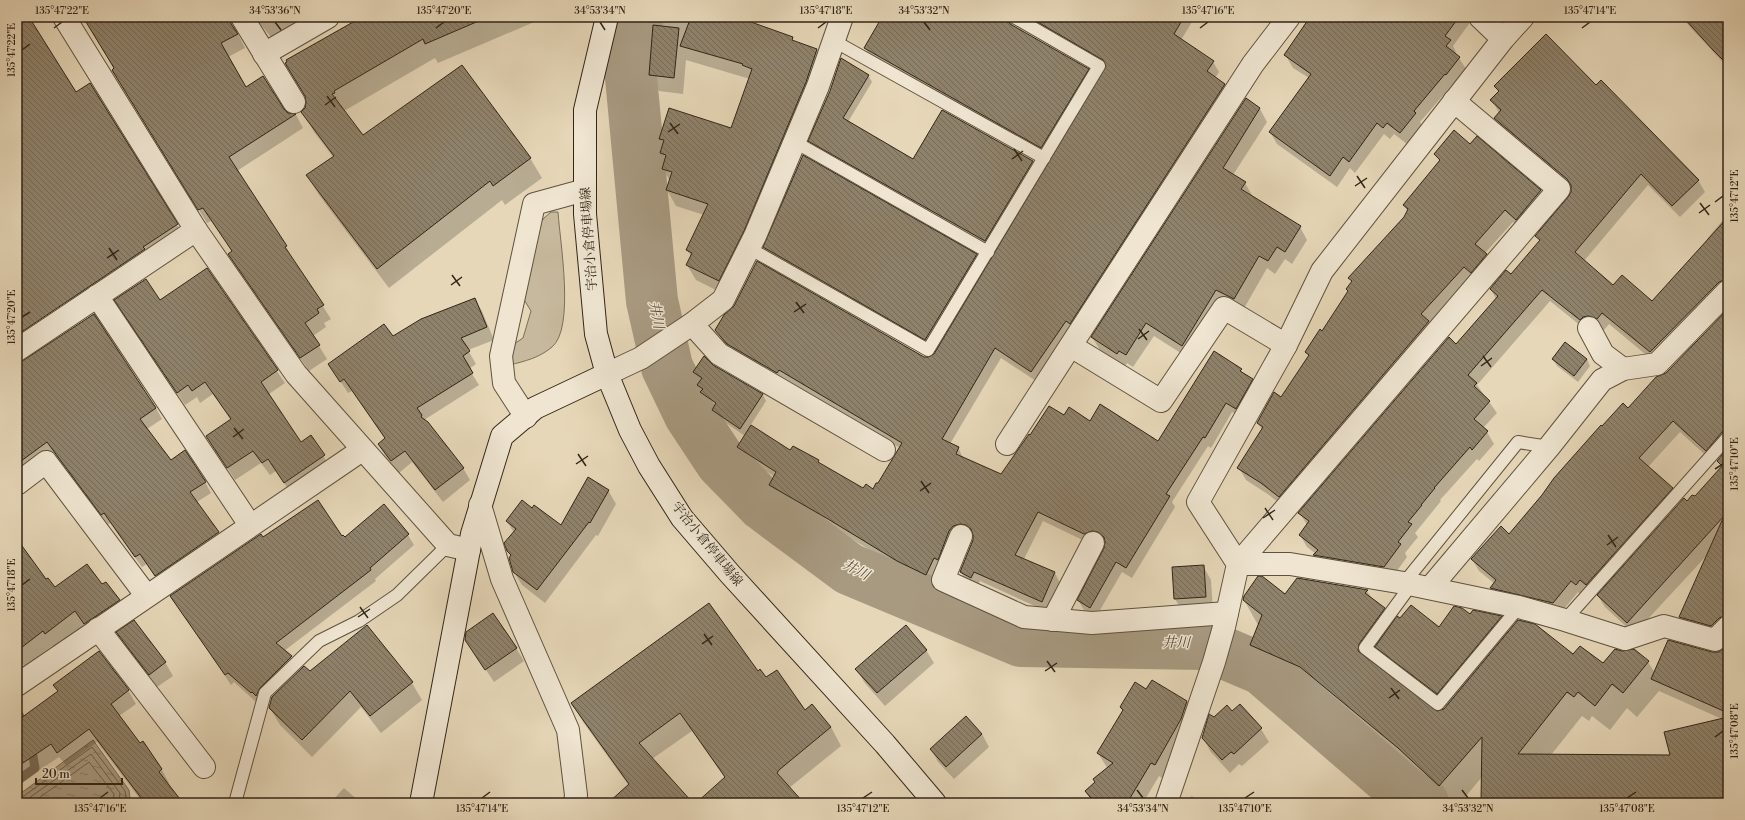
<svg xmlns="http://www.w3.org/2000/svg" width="1745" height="820" font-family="'Libre Bodoni','Noto Serif JP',serif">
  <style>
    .grass { fill: #c7b99d; stroke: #7c6f5a }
    .water { fill: url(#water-ripples); stroke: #786b57 }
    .shadow { fill: #0003; fill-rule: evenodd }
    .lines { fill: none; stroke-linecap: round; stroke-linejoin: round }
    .shore { stroke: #6c604c; stroke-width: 1 }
    .stream { stroke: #786b57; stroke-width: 9 }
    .river { stroke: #a89a81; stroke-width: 52 }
    .building { fill: url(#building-back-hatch); stroke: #312517 }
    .lane-casing { stroke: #5e523f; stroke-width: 14 }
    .street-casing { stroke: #5e523f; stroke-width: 24 }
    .secondary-casing { stroke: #312517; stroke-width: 24 }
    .lane { stroke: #efe5d1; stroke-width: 12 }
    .street { stroke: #efe5d1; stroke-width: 22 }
    .secondary { stroke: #efe5d1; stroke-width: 22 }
    .ticks { fill: none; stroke: #312517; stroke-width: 1.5 }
    .labels { text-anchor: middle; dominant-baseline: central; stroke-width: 3; stroke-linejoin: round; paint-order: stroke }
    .street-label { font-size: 13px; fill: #312517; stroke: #efe5d1 }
    .water-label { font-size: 14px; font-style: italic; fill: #554837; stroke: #efe5d1 }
    .neatline { fill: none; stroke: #312517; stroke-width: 1.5 }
    .ticks-label { font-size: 10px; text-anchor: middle; fill: #312517 }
  </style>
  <defs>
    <pattern id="water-ripples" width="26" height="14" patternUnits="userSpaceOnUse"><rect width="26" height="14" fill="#a89a81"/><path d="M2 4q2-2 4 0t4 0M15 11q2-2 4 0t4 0" fill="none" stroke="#897d69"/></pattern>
    <pattern id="building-back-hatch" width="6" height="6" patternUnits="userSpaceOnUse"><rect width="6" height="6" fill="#8f826b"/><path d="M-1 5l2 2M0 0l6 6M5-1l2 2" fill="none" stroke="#756a57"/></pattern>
  </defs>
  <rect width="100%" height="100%" fill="#e6d7b8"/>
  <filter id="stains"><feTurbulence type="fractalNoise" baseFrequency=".005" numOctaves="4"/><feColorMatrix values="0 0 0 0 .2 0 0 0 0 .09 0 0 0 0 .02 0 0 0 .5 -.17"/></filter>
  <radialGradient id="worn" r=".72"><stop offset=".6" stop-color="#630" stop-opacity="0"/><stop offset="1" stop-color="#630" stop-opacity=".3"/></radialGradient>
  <!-- grass -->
  <path class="grass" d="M551,212H558C560,242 575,328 552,347C539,358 525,361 510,365L511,346L523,338L531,311L523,298L537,227L544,218Z"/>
  <!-- water -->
  <polygon class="water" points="93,740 129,790 130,799 127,803 17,803 17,796"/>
  <!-- shadow -->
  <g class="shadow">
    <polygon points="17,17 27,17 75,94 177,225 184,237 77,312 17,211"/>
    <polygon points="90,17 299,17 300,19 271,37 257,20 250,18 238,25 237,32 245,48 228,57 245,88 283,109 288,114 296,115 303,128 237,171 331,319 324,323 326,327 313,336 327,359 309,371 237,268 229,255 233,252 211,221 207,223 121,84"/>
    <polygon points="364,17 546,17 438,63 435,58 344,111 363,136 530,158 542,178 505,205 502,200 389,288 319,195 307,176 333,157 314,132 303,112"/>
    <polygon points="561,17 586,17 586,18 564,22"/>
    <polygon points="655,17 751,17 750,23 792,38 794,42 817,50 826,66 728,296 696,280 687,265 691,256 687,250 704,215 676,206 667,190 670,181 663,169 665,161 661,153 663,144 660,138 732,129 750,79 686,60 683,94 659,91 650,75"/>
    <polygon points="883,17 1195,17 1181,40 1213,62 1219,72 1215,78 1225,84 1230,94 1036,381 1001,358 950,444 958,447 963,458 1001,475 1031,436 1064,416 1090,422 1159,443 1241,370 1243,374 1252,379 1258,389 1242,418 1232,412 1211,448 1208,446 1172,502 1175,507 1132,578 1122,572 1096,617 1084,610 1078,600 1105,549 1105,542 1098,540 1091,544 1043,521 1024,559 1055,573 1060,583 1048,612 980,581 977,587 967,582 961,572 974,541 974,536 973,534 966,533 939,567 931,584 904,571 834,528 776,495 770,485 775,477 744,457 738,447 745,436 716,416 713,410 715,406 705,399 698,385 701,381 694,372 712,366 763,395 766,401 750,426 791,452 818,461 820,464 864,489 873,490 878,485 900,448 785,379 783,383 734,354 722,340 716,330 924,358 933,357 1107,68 1024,20 1013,23 1012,26 1088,69 1094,79 1047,157 871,58 865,48"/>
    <polygon points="1226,17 1232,17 1230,20"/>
    <polygon points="1311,17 1474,17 1453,46 1456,52 1454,54 1459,58 1466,69 1453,86 1452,85 1420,122 1422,125 1407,144 1394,134 1390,139 1384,134 1355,173 1350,168 1337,187 1277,144 1270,132 1309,78 1293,68 1286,56"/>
    <polygon points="1490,17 1510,17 1503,23 1498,18 1497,20"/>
    <polygon points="1681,17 1728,17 1728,68"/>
    <polygon points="868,75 872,82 848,122 913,160 1033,161 1036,168 988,247 813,147 810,141"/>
    <polygon points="1495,86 1596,86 1698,180 1705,192 1680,217 1648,185 1584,261 1613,286 1652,302 1708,240 1707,239 1723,220 1728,224 1728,293 1657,364 1609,324 1604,330 1596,327 1587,331 1550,301 1477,385 1497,413 1483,428 1487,432 1494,444 1479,461 1477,459 1440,500 1441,501 1415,533 1418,537 1405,553 1407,557 1391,579 1321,567 1315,555 1316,554 1307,547 1300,535 1307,525 1300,513 1456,345 1496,299 1491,289 1511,275 1540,242 1536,236 1570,197 1572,189 1502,130 1495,118 1499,113 1492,100 1499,93"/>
    <polygon points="1246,99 1260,109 1267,122 1233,175 1245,183 1252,195 1251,197 1300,227 1307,240 1292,264 1285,259 1275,274 1267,268 1242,312 1223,302 1190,359 1154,336 1133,367 1127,363 1125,367 1100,350 1092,337"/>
    <polygon points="1477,138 1541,191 1548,203 1524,232 1513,222 1485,253 1493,267 1286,509 1269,495 1246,480 1239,468 1262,430 1258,423 1281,398 1309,357 1306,352 1322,332 1348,292 1352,282 1349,278 1404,218 1408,212 1404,205 1440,162 1435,154 1470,146"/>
    <polygon points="764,247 976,255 980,261 929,346 768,254"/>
    <polygon points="207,270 285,383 269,394 301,443 311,436 331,469 292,495 276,471 270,475 261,463 235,480 207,436 231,420 213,394 200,403 197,397 185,405 123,313 160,301"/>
    <polygon points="17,287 46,331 17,350"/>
    <polygon points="475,299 482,311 494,340 468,350 476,364 469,369 479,385 424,420 463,468 470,480 443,502 412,462 399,473 386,457 379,445 385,439 352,391 348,393 329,364 392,338"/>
    <polygon points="1728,310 1728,445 1713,462 1680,432 1648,467 1672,489 1679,500 1583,597 1578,592 1559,615 1498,600 1491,588 1495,584 1479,571 1472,559 1509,535 1602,427 1628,409 1667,374"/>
    <polygon points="1553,359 1587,359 1590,366 1578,382 1557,366"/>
    <polygon points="17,363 156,408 162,419 147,429 171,461 205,482 211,493 197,502 225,543 162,586 147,564 142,567 110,523 108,525 54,453 25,473 17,462"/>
    <polygon points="1728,449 1728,611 1723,616 1726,630 1687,629 1680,617 1709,553 1634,634 1605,607 1598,596 1687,502 1695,498 1722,468 1718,461"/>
    <polygon points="608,490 616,504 598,536 596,535 545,603 522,585 514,572 511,557 508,551 514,533 507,521 532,509 561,527"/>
    <polygon points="384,505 408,535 414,545 375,579 376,581 284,651 291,657 297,668 257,703 234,682 231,685 171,596 263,538 342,537 345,539"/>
    <polygon points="17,541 46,581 55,589 102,586 119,601 127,615 93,638 84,626 54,648 52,646 24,666 17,658"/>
    <polygon points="1203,566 1211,580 1213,610 1183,612 1175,599"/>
    <path d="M1367,591L1373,600L1384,608L1393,624L1439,628L1470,616L1501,617L1509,632L1574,656L1603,665L1648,662L1655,673L1712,653H1718L1728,646V803H1482V777L1460,803H1446L1413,773L1315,691L1265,670L1251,645L1258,625L1244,600L1285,595ZM1382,656L1384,660L1446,707L1436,712L1375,665ZM1659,691L1722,719L1672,756L1551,755L1582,716L1589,721L1592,716L1610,730L1627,708L1637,717Z"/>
    <polygon points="118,633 165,662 173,676 157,687 125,646"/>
    <polygon points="466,640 516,648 524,661 494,682"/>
    <polygon points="926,650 934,663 885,706 864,682 857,669"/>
    <polygon points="310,672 412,683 422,700 381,733 361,707 312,757 280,725 270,708"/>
    <polygon points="758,672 805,711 812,705 831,727 841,746 789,788 802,803 697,803 725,778 692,731 652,759 692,803 625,803 629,786 583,722 572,703"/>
    <polygon points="1153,681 1187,702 1194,715 1189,733 1162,778 1159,776 1143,803 1093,803 1086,791 1108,768 1106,766 1098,753 1123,711 1121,707 1147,691"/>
    <polygon points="55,685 128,690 136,704 119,716 140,744 142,743 162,770 169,783 167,784 181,803 143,803 97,742 66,765 59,757 17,785 17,726 58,692"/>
    <polygon points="1232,712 1261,729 1269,742 1242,766 1239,764 1230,773 1210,751 1203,737 1214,719"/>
    <polygon points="982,734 989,747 954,779 938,762 931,749"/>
    <polygon points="344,788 361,803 330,803"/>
    <polygon points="1192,796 1198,803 1183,803"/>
  </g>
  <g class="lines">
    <!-- shore -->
    <g class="shore">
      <polyline points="17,799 21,798 92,747 125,791 126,797 124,803"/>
      <polyline points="22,803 91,754 120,793 119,803"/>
      <polyline points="32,803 89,762 114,794 113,803"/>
    </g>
    <!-- stream -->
    <g class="stream">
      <polyline points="17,710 25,729"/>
      <polyline points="17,781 35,768 31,745"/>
    </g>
    <!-- river -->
    <polyline class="river" points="638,17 629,56 652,301 667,367 690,415 721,462 763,505 849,569 1021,641 1203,644 1262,669 1408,795 1423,803"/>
  </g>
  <!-- building -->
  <g class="building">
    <polygon points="17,17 29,17 76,92 90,83 178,224 143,247 145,249 17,335"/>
    <polygon points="83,17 230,17 231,24 238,34 221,43 246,87 263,76 284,109 288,113 296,114 229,157 287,246 285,247 324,305 317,309 319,313 305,323 320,345 300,358 228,254 232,251 203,208 198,210 112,70 114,68"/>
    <polygon points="362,17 488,17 425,44 423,39 334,91 335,93 332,94 363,135 462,65 531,158 493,186 490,181 377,269 306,175 334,156 301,112 305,108 306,102 305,96 285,63 287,62 286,60"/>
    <polygon points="691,17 737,17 793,37 792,40 817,49 806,82 744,231 719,281 686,265 692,253 686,250 708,204 666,190 672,172 662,169 666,155 660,153 664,140 659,139 669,108 731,128 752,69 742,65 743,64 680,46"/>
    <polygon points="882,17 1007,17 1010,24 1089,69 1041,148 864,48"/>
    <polygon points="1029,17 1184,17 1174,34 1214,61 1207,71 1225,84 1070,324 1066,321 1031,372 995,348 942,439 959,447 956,454 1001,474 1029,434 1030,435 1049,406 1064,415 1069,407 1090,421 1100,404 1158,441 1214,351 1242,369 1240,371 1253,379 1236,409 1226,403 1205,438 1203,437 1166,494 1170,496 1126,568 1116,562 1090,608 1077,600 1104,548 1105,542 1104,537 1098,532 1092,531 1084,534 1038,512 1015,555 1055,572 1042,602 974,572 971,578 960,572 973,540 973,535 971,529 966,525 960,524 953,526 949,531 938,560 934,558 926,575 897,561 828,519 769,485 776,472 737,447 751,425 790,450 793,446 819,460 818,462 863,488 866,484 873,489 876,483 878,483 902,443 779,370 777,373 727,344 715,330 724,315 734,306 757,261 924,357 928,357 934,354 1106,66 1103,60"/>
    <polygon points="1310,17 1459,17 1445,36 1451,40 1446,46 1460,57 1446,75 1445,74 1414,111 1416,113 1400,133 1387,123 1383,128 1377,123 1349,162 1343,157 1330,176 1269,132 1311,74 1284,55"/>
    <polygon points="1683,17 1728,17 1728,65 1713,50"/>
    <polygon points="653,25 679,28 674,78 649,75"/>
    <polygon points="1546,34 1596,85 1601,80 1699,180 1672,206 1641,174 1575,252 1613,285 1622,275 1652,301 1728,217 1728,279 1719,282 1650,352 1602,313 1597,319 1589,316 1583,317 1580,320 1542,290 1468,375 1477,383 1474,386 1490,401 1474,419 1488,431 1472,450 1470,447 1434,488 1435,488 1421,505 1422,505 1408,522 1412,524 1398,542 1401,544 1384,567 1313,555 1318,550 1299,535 1309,521 1298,513 1449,337 1456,344 1498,296 1490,289 1506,270 1511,274 1540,240 1535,236 1568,197 1571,192 1571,185 1567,179 1494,118 1501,110 1490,100 1499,91 1494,86"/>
    <polygon points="841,58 869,75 843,118 913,159 942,110 1033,161 985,241 808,141 830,91"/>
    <polygon points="1246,98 1260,108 1223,168 1246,182 1241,189 1301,226 1285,252 1277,247 1268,261 1259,256 1234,299 1216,290 1182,346 1146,323 1126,355 1119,351 1117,354 1091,337"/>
    <polygon points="1454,130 1470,144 1477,136 1541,190 1516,220 1505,210 1475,244 1487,254 1471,273 1464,267 1421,314 1429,321 1279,497 1261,483 1237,468 1263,427 1257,423 1274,392 1281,397 1309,355 1305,352 1320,329 1322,331 1348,291 1346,289 1352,281 1348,278 1404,217 1408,209 1403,205 1440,160 1434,154"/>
    <polygon points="803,155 977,254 925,340 763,247"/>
    <polygon points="207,268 278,370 261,382 301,442 311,435 325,455 284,483 268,459 262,463 253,451 227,468 206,436 231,419 205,382 192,391 188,385 177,393 114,300 146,279 160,300"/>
    <polygon points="475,298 487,327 461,338 470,351 463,356 473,373 417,408 422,415 421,417 428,422 464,468 435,490 405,451 391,461 378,444 385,438 344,379 340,382 328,364 384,324 393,336 421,319"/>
    <polygon points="1728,309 1728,430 1722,432 1706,451 1673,421 1639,458 1673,488 1586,585 1580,580 1576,585 1571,581 1553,603 1490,588 1496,580 1471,559 1501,526 1509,534 1542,495 1554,478 1601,425 1602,426 1623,403 1628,408 1656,377 1666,373"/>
    <polygon points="94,314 156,408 140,419 171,460 185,450 206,482 190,492 219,532 155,576 140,554 135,557 104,513 101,515 47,442 17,464 17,362 24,360"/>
    <polygon points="1565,342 1587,359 1574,376 1552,359"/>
    <polygon points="704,356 713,365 763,394 740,429 712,410 716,403 700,392 703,389 697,385 702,378 693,372"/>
    <polygon points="1728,448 1728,615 1719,618 1711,626 1679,617 1724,516 1627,623 1597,595 1684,498 1687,501 1692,495 1695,496 1722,466 1717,461"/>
    <polygon points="588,477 609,490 590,523 589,522 537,590 513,572 509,558 511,555 507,551 504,543 516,529 506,521 522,500 532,508 534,505 561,525"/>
    <polygon points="318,500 342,536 343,535 345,537 384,504 409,534 370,568 371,570 276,643 292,656 260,688 256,696 252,692 251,693 228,673 225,675 170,596 261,534 263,537"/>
    <polygon points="17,539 46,579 48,578 55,587 87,564 102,584 106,582 120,600 84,624 75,611 45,634 43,631 17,651"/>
    <polygon points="1204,565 1206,597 1174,599 1172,567"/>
    <polygon points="1258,576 1262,576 1285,594 1297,578 1368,590 1365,593 1385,608 1359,644 1358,651 1437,711 1444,709 1518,620 1535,624 1573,654 1580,646 1603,663 1615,649 1622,651 1634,649 1649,661 1623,693 1612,684 1595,706 1578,692 1574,697 1567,692 1518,754 1670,755 1664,732 1728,717 1728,803 1481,803 1482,737 1439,786 1398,748 1300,667 1250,645 1262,615 1243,600 1244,596"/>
    <polygon points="709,603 758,671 760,669 766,677 777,670 805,710 812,704 831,727 779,770 777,773 804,803 696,803 725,777 680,713 639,743 693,803 608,803 629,784 571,703"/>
    <polygon points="1411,605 1439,627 1454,606 1462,608 1470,614 1473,610 1502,616 1437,694 1375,647 1397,616 1400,618"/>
    <polygon points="493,613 517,648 485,670 465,640 466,632"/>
    <polygon points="134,620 166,662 149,675 116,632"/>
    <polygon points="367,625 413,682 370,716 350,691 302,740 269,708 272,697 304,666 310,671"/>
    <polygon points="906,625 927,650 877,693 855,669"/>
    <polygon points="1668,640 1712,652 1719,652 1728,645 1728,713 1651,679"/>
    <polygon points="99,651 129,690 111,704 140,743 143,741 162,769 159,772 183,803 145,803 89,729 57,753 51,744 17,767 17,721 58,691 53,685"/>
    <polygon points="1152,680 1187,701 1181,719 1155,765 1151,763 1127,803 1095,803 1085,791 1095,782 1093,779 1113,763 1097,753 1123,710 1120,707 1135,682 1146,689"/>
    <polygon points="1240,704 1262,728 1234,754 1231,752 1222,760 1202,738 1209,714 1214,717 1227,705 1232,711"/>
    <polygon points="966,716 982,734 946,767 930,749"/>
  </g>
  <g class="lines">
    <!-- lane casing -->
    <g class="lane-casing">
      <g id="lane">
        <polyline points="834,41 1044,158"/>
        <polyline points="795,142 988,252"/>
        <polyline points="749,248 928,350 1099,66 1014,17"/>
        <polyline points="1404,583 1518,442 1549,447"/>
        <polyline points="1411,585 1365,648 1438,704 1519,607"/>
        <polyline points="1565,620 1728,437"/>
        <polyline points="235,803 265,693 319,641 359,621 397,595 448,545"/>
      </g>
    </g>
    <!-- street casing -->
    <g class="street-casing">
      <g id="street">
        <polyline points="64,17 196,230 296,374 448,545 469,550"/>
        <polyline points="242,17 294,102"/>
        <polyline points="1480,17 1503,39"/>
        <polyline points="264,54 328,17"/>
        <polyline points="1454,101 1559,189 1238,564 1290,564 1404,583 1519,607 1565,620 1625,639 1664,626 1715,640 1728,627"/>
        <polyline points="97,296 250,525"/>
        <polyline points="692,324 719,354 884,450"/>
        <polyline points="1071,346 1161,401 1224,308 1286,345"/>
        <polyline points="17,350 196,230"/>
        <polyline points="1623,369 1657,364 1728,291"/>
        <polyline points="607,374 641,358 692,324 723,300 755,236 818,86 842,17"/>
        <polyline points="526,417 504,383 501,356 534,204 585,190"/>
        <polyline points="1007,444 1253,64 1289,17"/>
        <polyline points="17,484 46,462 146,595"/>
        <polyline points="480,505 502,579 568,730 576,795 575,803"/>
        <polyline points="961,536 943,580 1024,617 1092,623 1227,613"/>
        <polyline points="1430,588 1549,447 1602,380 1623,369 1603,354 1589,328"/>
        <polyline points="1053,620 1093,543"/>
        <polyline points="98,629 204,767"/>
        <polyline points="17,685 362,450"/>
        <polyline points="1166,803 1214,662 1224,627 1238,564 1198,502 1286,345 1322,271 1503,39 1523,17"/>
      </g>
    </g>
    <!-- secondary casing -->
    <g class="secondary-casing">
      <g id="secondary">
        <polyline points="607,17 585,110 585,214 596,334 607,374 630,430 649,466 682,518 730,574 885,744 935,803"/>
        <polyline points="421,803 472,534 502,436 535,408 607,374"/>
      </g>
    </g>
    <!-- lane -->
    <use href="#lane" class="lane"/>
    <!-- street -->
    <use href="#street" class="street"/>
    <!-- secondary -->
    <use href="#secondary" class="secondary"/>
  </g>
  <!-- ticks -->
  <path class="ticks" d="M275,22L281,30M600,22L605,30M924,22L930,30M54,28L62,22M436,28L444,22M818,28L826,22M1200,28L1208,22M1582,28L1590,22M22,50L30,44M327,96L335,107M325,105L336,97M670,123L678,134M668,132L680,124M1014,149L1022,161M1012,159L1023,151M1357,176L1365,188M1355,186L1367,178M1715,202L1723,196M1700,203L1709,215M1699,213L1710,205M109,248L117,260M107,258L119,250M452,275L460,286M451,285L462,277M796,302L804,313M794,312L806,304M22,317L30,312M1139,329L1147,340M1138,339L1149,331M1483,356L1491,367M1481,366L1492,358M234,428L243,439M233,437L244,429M578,454L586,466M576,464L588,456M1715,469L1723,464M921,481L929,493M920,491L931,483M1265,508L1273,520M1263,518L1275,510M1608,535L1616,547M1607,545L1618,537M22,585L30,579M360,607L368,618M358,617L370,609M704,634L712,645M702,644L713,636M1047,661L1055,672M1045,671L1057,663M1391,688L1399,699M1389,698L1400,690M1715,737L1723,731M1137,790L1143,798M1462,790L1468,798M100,798L108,792M482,798L490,792M863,798L872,792M1245,798L1254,792M1627,798L1636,792"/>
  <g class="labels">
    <!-- street labels -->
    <g class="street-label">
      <text transform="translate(589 239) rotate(-94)">宇治小倉停車場線</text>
      <text transform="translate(707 544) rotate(51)">宇治小倉停車場線</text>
    </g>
    <!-- water labels -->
    <g class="water-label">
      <text transform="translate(656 315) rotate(79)">井川</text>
      <text transform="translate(856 570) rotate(28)">井川</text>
      <text transform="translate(1176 643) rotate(1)">井川</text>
    </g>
  </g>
  <!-- margin -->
  <rect width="1745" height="820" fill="none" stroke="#e6d7b8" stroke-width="44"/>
  <!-- scale -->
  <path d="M36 778v6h86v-6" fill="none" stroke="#312517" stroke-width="2"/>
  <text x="42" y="778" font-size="12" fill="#312517" stroke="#efe5d1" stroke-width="3" paint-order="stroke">20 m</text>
  <rect x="22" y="22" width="1701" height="776" class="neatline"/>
  <g class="ticks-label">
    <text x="62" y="14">135°47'22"E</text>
    <text x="275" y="14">34°53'36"N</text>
    <text x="444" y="14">135°47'20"E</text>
    <text x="600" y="14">34°53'34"N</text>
    <text x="826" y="14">135°47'18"E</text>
    <text x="924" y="14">34°53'32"N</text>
    <text x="1208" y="14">135°47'16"E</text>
    <text x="1590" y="14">135°47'14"E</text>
    <text transform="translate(11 50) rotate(-90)" y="4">135°47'22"E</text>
    <text transform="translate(1734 196) rotate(-90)" y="4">135°47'12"E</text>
    <text transform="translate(11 317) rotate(-90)" y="4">135°47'20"E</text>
    <text transform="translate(1734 464) rotate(-90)" y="4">135°47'10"E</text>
    <text transform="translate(11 585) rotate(-90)" y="4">135°47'18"E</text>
    <text transform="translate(1734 731) rotate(-90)" y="4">135°47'08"E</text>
    <text x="100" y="812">135°47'16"E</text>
    <text x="482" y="812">135°47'14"E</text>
    <text x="863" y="812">135°47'12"E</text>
    <text x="1143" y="812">34°53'34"N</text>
    <text x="1245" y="812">135°47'10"E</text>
    <text x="1468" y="812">34°53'32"N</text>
    <text x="1627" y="812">135°47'08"E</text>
  </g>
  <rect width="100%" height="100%" filter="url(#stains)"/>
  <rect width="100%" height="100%" fill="url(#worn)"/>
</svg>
